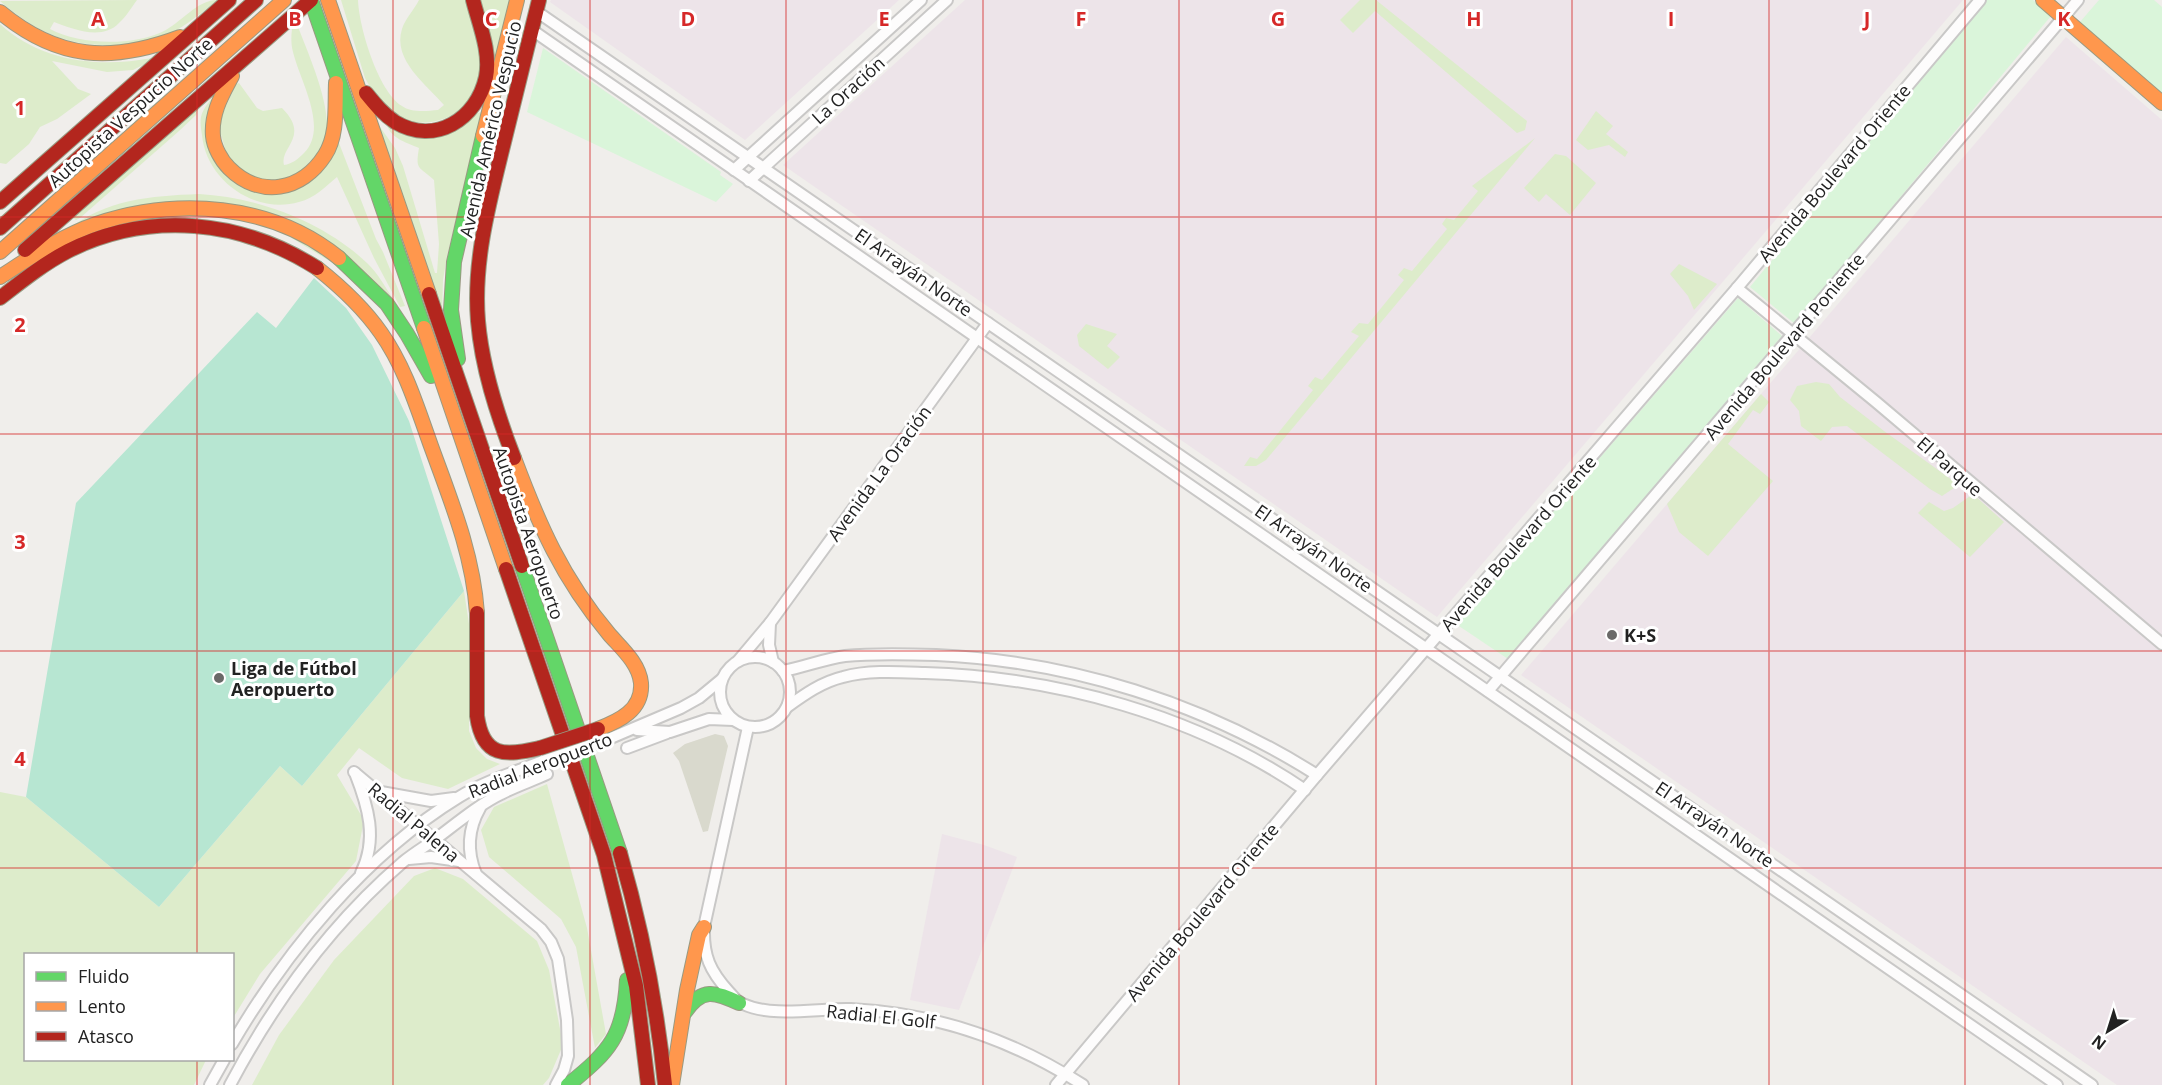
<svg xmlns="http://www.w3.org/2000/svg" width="2162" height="1085" font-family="'Open Sans',sans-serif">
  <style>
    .industrial { fill: #ede4e9 }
    .construction { fill: #d9d9cd }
    .grass { fill: #ddeccb }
    .park { fill: #daf5da }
    .pitch { fill: #b7e6d2 }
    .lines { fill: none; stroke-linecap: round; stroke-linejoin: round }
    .street-casing { stroke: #c9c8c7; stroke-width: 14 }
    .fast-casing { stroke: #999a82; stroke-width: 16 }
    .slow-casing { stroke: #999a82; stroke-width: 16 }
    .jam-casing { stroke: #999a82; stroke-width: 16 }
    .street { stroke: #fdfcfc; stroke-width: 10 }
    .fast { stroke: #63d668; stroke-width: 14 }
    .slow { stroke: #ff974d; stroke-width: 14 }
    .jam { stroke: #b3261e; stroke-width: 14 }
    .street-bridge-casing { stroke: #c9c8c7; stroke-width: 14; stroke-linecap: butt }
    .jam-bridge-casing { stroke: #999a82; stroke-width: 16; stroke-linecap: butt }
    .street-bridge { stroke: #fdfcfc; stroke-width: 10 }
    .jam-bridge { stroke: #b3261e; stroke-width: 14 }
    .grid { fill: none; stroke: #d62828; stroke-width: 1.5; stroke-opacity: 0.55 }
    .poi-dot { fill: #6a6968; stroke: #fff; stroke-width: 2 }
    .labels { text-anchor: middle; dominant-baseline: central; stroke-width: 6; stroke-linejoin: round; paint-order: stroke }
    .street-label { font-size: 18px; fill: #222; stroke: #fff }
    .poi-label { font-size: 18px; font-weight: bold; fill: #222; stroke: #fff; text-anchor: start }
    .grid-label { font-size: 20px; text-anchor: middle; font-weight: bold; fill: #d62828; stroke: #fff; stroke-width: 6; stroke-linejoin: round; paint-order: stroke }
  </style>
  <rect width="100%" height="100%" fill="#f0eeeb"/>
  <!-- industrial -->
  <g class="industrial">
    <polygon points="551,0 899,0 745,140 550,2"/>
    <polygon points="965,0 1963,0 1437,617 783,165"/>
    <polygon points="2066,37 2162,120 2162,1085 2117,1085 1521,675"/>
    <polygon points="942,834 984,845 1017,857 959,1010 910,1000"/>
  </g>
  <!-- construction -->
  <polygon class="construction" points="715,734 724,736 728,746 708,831 703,832 679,761 673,753 685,744"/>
  <!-- grass -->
  <g class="grass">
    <path d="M137,0C131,8 126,17 119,23C102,41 73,29 54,22L50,29C79,45 132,46 162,32C181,23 197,0 217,0C200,15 180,30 159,39C147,43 131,45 118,45C69,47 37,33 0,1Z"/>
    <path d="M341,0H358C359,27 378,91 402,106C411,113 427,111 438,110L444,105C427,85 392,60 402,29C405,19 414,10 419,0H466C469,14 482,56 480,67C479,76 475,91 471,98C457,121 420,129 397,117C387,112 370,88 365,78Z"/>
    <polygon points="476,0 513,0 498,56 491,55"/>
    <polygon points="1360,0 1376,0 1527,121 1525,130 1517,133 1375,11 1353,33 1340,20"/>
    <path d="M0,24C41,62 99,68 152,58L153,60L133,70L107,72L52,61L78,89L91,94L57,119L40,127L29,144L6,164L0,163Z"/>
    <path d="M297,24C308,54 335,111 325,143C322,151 301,170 294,178L258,181L228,159L218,124L236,84L239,83L257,108L263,111L282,108C311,137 279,147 284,165C292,164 298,159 304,153C329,128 300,81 293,52C291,45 291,37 292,29Z"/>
    <path d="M213,97L211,151L273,192L339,143L376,239L383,252L405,306L400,307L374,258L337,177C325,187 315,198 299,202C255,215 206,180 202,135C201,129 200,123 201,117C203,109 208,103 213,97Z"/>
    <polygon points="201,104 196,115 179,131 80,218 76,220 73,218"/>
    <polygon points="1596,111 1613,126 1606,134 1628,152 1625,157 1609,145 1588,150 1576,140"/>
    <path d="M482,112L447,256L443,280L442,312L375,120L395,148L403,166L435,273H437L439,244L434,180C419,166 415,171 419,148C408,143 391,139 387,125L400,131Z"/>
    <polygon points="1535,138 1266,460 1256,466 1244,466 1250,457 1257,459 1313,390 1308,386 1315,377 1322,380 1359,336 1351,332 1359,323 1368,324 1404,280 1398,275 1404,268 1412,271 1447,229 1442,224 1446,218 1454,220 1478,191 1472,186"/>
    <polygon points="1555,154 1566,156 1596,183 1570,215 1546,194 1539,202 1524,188"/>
    <path d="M199,194C257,197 324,222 367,263C378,273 385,287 394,300L242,208L66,231C106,199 150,196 199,194Z"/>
    <polygon points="1679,264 1717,284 1694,310 1688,296 1670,274"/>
    <polygon points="1086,324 1117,334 1107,346 1120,357 1108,369 1079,346 1077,335"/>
    <polygon points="1816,382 1829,384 1840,397 1884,431 1952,480 1957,486 1942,496 1930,489 1847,426 1832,427 1821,441 1801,426 1799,411 1790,400 1797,386"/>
    <polygon points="1761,394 1769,402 1760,414 1753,410 1728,444 1773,481 1708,556 1679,532 1667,504"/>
    <polygon points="1973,494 2004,522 1970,557 1918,513 1929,502 1944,511 1953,508"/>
    <polygon points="464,591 469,624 469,731 476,748 487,759 500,764 448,789 402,778 359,748 337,775 364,820 356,861 260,974 233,1018 232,954 26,954 26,1060 206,1060 194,1085 0,1085 0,792 26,797 159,907 280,766 302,786"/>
    <polygon points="547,784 587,928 606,1034 595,1048 576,947 561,919 489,857 481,830 494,807"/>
    <polygon points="435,868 463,879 537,941 549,970 563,1045 549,1078 543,1085 252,1085 279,1035 334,960 414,876"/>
  </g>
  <!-- park -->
  <g class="park">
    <polygon points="1985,0 2033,0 2051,16 1795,324 1750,287"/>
    <polygon points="2099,0 2154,0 2162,7 2162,93 2080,22"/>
    <polygon points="543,48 721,172 720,175 733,184 716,202 527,112"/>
    <polygon points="1738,298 1782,336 1508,659 1456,624"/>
  </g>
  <!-- pitch -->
  <polygon class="pitch" points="314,278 346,308 372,345 409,421 464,591 302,786 280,766 159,907 26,797 76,503 257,312 276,328"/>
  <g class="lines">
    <!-- street casing -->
    <g class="street-casing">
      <g id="street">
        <polyline points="536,11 2092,1085"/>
        <polyline points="532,30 2057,1085"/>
        <polyline points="734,170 921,0"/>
        <polyline points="749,181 947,0"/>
        <polyline points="1737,288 1876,402 2162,644"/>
        <polyline points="770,623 769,645 773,662"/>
        <circle cx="755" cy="692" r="35"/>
        <polyline points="738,661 770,623 988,323"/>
        <path d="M783,671C804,667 824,659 845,656C875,653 906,654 936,655C1071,661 1203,703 1317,775"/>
        <polyline points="1488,691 2078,0"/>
        <path d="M787,707C805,694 822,682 843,677C869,670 898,672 925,673C1057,677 1195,715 1305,790"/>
        <path d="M748,727L704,927C703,956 710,971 729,992C734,997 737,1002 743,1004C773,1018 818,1008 851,1009C934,1013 1013,1040 1083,1085"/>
        <polyline points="637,730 670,732 709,719 733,720"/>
        <polyline points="606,740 681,708 699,698 722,679"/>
        <polyline points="627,748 667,733"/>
        <polyline points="354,772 541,929 551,942 558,959 567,1020 568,1056 564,1070 556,1085"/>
        <path d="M355,773C368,806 378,839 361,873"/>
        <polyline points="381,792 431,801 454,798"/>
        <polyline points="409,859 431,857 459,861"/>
        <path d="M476,874C467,852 468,829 480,808"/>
        <path d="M232,1044C287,950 366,854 459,797C485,781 515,772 543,761"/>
        <polyline points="210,1085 224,1060"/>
        <path d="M230,1085C274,1002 331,924 403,862C414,853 426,846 437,838C457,823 478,805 501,794C516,786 532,781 547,774"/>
        <polyline points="1056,1085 1317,775 1737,288 1980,0"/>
      </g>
    </g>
    <!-- fast casing -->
    <g class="fast-casing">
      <g id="fast">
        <polyline points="311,0 424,328"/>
        <polyline points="339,258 387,304 407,334 431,376"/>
        <polyline points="458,359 451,310 454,262 483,136"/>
        <polyline points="522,566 620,853"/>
        <path d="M685,1012C702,987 715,992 739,1003"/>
        <path d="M568,1085C610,1051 624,1036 627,980"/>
      </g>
    </g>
    <!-- slow casing -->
    <g class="slow-casing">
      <g id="slow">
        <polyline points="328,0 429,294"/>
        <polyline points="2043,0 2162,103"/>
        <path d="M0,12C58,60 111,63 180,37"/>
        <path d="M232,76C222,95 211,113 213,136C214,147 221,160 229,168C260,199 302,191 325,155C338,135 335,106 336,83"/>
        <polyline points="483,136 517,0"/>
        <polyline points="0,252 284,0"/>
        <path d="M317,268C341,287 363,307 381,333C405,367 417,407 431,446C451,501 473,554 477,613"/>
        <path d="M0,277C31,257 61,236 96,224C177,197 271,203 339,258"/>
        <polyline points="424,328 506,569"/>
        <path d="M514,458C539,525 562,578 609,634C621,648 639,663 641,683C643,710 619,721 598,729"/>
        <polyline points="672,1085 687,990 699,935 704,927"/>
      </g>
    </g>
    <!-- jam casing -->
    <g class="jam-casing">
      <g id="jam">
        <path d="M366,93C375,104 383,114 395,122C435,146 477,119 486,77C491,52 479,24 473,0"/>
        <polyline points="0,202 229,0"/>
        <polyline points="0,228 256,0"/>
        <polyline points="25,250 311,0"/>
        <polyline points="429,294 522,566"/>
        <path d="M0,298C22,281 43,264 68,251C150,210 241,220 317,268"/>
        <path d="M514,458C497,414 482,368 478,321C473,262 489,203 503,146C515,97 527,49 539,0"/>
        <polyline points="506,569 604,855 636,986 648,1085"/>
        <path d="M477,613V716C483,758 505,756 540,748"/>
        <path d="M620,853C642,929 657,1006 665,1085"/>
      </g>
    </g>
    <!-- street -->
    <use href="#street" class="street"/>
    <!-- fast -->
    <use href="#fast" class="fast"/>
    <!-- slow -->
    <use href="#slow" class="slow"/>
    <!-- jam -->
    <use href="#jam" class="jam"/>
    <!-- street-bridge casing -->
    <g class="street-bridge-casing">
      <polyline id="street-bridge" points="543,761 606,740"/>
    </g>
    <!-- jam-bridge casing -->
    <g class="jam-bridge-casing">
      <polyline id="jam-bridge" points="540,748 598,729"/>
    </g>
    <!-- street-bridge -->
    <use href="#street-bridge" class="street-bridge"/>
    <!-- jam-bridge -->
    <use href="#jam-bridge" class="jam-bridge"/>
  </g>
  <!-- grid -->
  <path class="grid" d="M197,0V954M393,0V1085M590,0V1085M786,0V1085M983,0V1085M1179,0V1085M1376,0V1085M1572,0V1085M1769,0V1085M1965,0V1085M0,217H2162M0,434H2162M0,651H2162M0,868H2162M197,1060V1085"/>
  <!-- markers -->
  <g class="poi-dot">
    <circle cx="1612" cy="635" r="6"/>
    <circle cx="219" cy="678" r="6"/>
  </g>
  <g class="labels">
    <!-- street labels -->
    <g class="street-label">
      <text transform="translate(848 90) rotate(-42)">La Oración</text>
      <text transform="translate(130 112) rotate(-42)">Autopista Vespucio Norte</text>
      <text transform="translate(490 129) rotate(-77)">Avenida Américo Vespucio</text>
      <text transform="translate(1834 173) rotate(-50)">Avenida Boulevard Oriente</text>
      <text transform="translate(914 272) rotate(35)">El Arrayán Norte</text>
      <text transform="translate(1784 346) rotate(-50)">Avenida Boulevard Poniente</text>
      <text transform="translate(1950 466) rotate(41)">El Parque</text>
      <text transform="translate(879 473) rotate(-54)">Avenida La Oración</text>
      <text transform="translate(529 533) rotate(71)">Autopista Aeropuerto</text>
      <text transform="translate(1518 543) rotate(-49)">Avenida Boulevard Oriente</text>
      <text transform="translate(1314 548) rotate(35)">El Arrayán Norte</text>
      <text transform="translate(540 765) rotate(-21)">Radial Aeropuerto</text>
      <text transform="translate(414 822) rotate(40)">Radial Palena</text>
      <text transform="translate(1715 824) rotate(34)">El Arrayán Norte</text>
      <text transform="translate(1202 912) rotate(-50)">Avenida Boulevard Oriente</text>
      <text transform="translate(881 1016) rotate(6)">Radial El Golf</text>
    </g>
    <!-- poi labels -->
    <g class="poi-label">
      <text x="1624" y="635">K+S</text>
      <text x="231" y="668">Liga de Fútbol<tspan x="231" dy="21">Aeropuerto</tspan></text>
    </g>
  </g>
  <g class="grid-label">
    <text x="98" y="26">A</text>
    <text x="295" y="26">B</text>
    <text x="491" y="26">C</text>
    <text x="688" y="26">D</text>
    <text x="884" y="26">E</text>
    <text x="1081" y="26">F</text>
    <text x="1278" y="26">G</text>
    <text x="1474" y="26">H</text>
    <text x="1671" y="26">I</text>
    <text x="1867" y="26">J</text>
    <text x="2064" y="26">K</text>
    <text x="20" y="115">1</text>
    <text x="20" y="332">2</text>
    <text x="20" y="549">3</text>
    <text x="20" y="766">4</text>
  </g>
  <!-- legend -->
  <rect x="24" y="953" width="210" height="108" fill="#ffffff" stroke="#a7a7a7" stroke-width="1.5"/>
  <rect x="36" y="972" width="30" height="9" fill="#63d668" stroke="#a7a7a7" stroke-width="1.5"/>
  <text x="78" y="983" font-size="18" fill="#222222">Fluido</text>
  <rect x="36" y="1002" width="30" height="9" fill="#ff974d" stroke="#a7a7a7" stroke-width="1.5"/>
  <text x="78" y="1013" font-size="18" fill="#222222">Lento</text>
  <rect x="36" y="1032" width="30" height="9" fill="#b3261e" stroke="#a7a7a7" stroke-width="1.5"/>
  <text x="78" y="1043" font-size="18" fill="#222222">Atasco</text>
  <!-- north arrow -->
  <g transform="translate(2108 1031) rotate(218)" stroke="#ffffff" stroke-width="4.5" paint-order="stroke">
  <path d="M0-4.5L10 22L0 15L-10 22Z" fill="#222222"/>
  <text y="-9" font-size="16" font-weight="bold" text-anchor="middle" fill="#222222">N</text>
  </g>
</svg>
